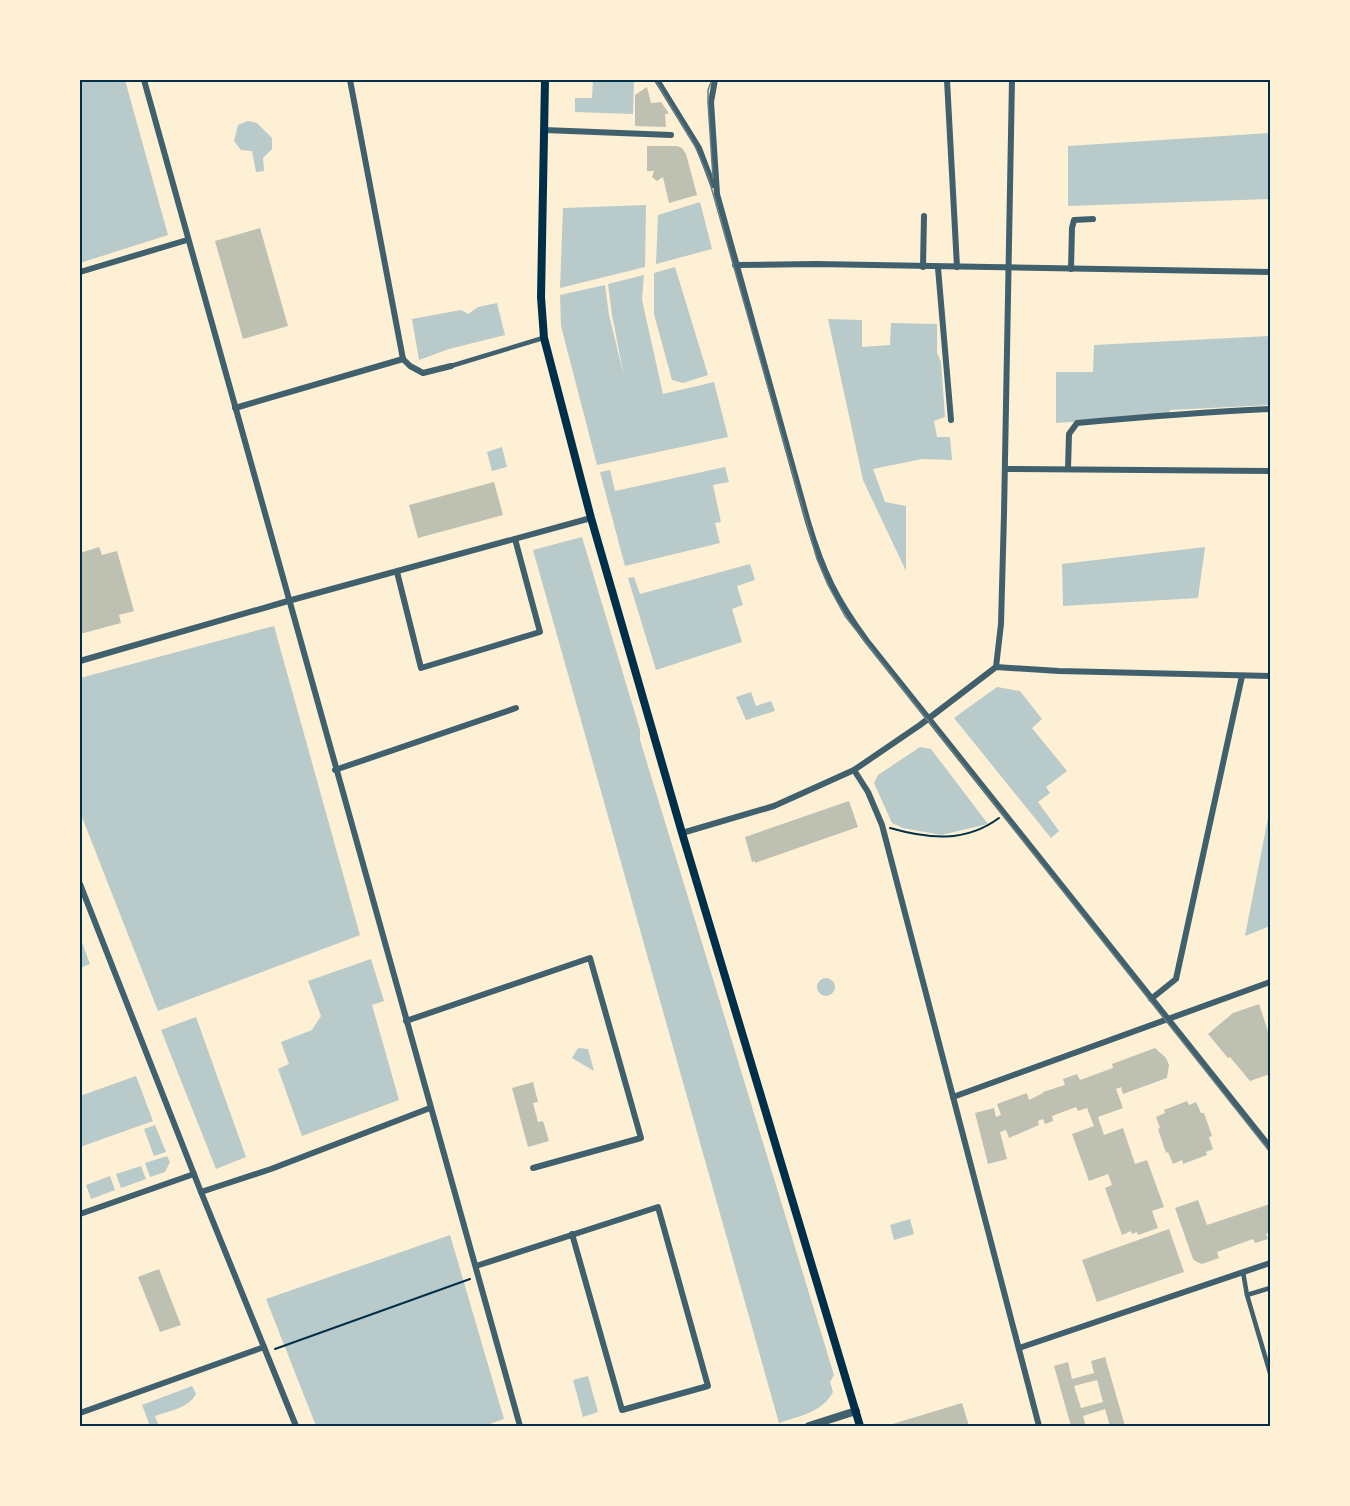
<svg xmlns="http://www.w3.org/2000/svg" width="1350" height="1506" font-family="'Nunito Sans',sans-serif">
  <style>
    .green { fill: #b9caca }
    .building { fill: #bec0b2; fill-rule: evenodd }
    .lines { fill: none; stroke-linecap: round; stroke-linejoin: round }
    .path { stroke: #003049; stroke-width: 2 }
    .pedestrian { stroke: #3f606c; stroke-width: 4.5 }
    .minor { stroke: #3f606c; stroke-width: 6 }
    .tertiary { stroke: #3f606c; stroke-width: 8 }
    .secondary { stroke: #003049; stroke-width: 8 }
    .tram { stroke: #657d81; stroke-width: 1.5 }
    .neatline { fill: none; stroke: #003049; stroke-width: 2 }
  </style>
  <rect width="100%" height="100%" fill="#fdf0d5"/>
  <!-- green -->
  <g class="green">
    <polygon points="80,80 125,80 168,235 80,263"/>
    <polygon points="593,80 634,81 633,114 575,112 575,98 592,98"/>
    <polygon points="248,121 257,123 272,138 272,149 263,158 264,171 256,172 252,151 241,150 234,141 238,125"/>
    <polygon points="1270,133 1270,199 1068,206 1068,146"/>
    <polygon points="700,202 712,249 656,264 658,215"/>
    <polygon points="646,205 645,267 560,288 563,208"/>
    <polygon points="675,267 708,375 683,383 672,380 654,314 654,273"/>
    <polygon points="644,275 642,300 663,394 714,382 728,437 597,465 561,326 560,295 605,285 609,315 624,376 612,315 608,284"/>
    <polygon points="497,303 505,335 449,349 419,360 412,319 461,310 468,314 478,307"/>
    <polygon points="828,319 862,320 862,347 890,345 891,323 937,324 937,353 941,362 945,417 934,421 937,437 950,437 952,460 922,459 873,469 885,502 906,506 906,571 863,480"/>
    <polygon points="1270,336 1270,405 1170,410 1169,415 1056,423 1056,372 1093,372 1094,345"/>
    <polygon points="502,447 507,467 492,471 487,452"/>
    <polygon points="725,467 729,482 713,485 721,522 715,523 720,543 625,566 600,472 610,470 615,491"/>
    <path d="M582,537L640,730V740L834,1375L830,1382L833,1392C823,1412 799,1416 779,1423L533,550Z"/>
    <polygon points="1205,547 1198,598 1063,606 1062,564"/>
    <polygon points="750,564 755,580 737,586 743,605 732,609 742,642 656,670 628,578 634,577 640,594"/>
    <polygon points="274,626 360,935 158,1011 80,812 80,678"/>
    <polygon points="997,687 1020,691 1042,719 1032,728 1067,771 1046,787 1050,793 1038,802 1059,831 1051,838 954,718"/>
    <polygon points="751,692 756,706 771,701 775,711 746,720 736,697"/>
    <polygon points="920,747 931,749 988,824 941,835 903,828 892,823 874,783 878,775"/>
    <polygon points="1270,808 1270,926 1245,936"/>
    <polygon points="80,937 90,964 80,968"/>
    <polygon points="371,959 384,1001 372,1005 399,1100 302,1136 278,1069 289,1064 281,1042 312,1030 321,1016 308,981"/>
    <circle cx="826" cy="987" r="9"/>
    <polygon points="196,1017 246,1157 216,1169 161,1030"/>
    <polygon points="578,1048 588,1049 594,1071 572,1058"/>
    <polygon points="136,1076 153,1121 80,1147 80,1096"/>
    <polygon points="155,1125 166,1152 154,1156 144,1129"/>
    <polygon points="167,1156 170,1162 165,1172 150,1177 145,1163"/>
    <polygon points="141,1166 146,1179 121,1188 116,1174"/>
    <polygon points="110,1176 115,1190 91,1199 86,1185"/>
    <polygon points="910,1219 914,1234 894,1240 890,1225"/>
    <polygon points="450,1235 504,1419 484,1426 316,1426 266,1299"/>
    <polygon points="588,1376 598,1412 583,1417 573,1380"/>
    <path d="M192,1386L196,1394C189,1408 169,1411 155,1416L159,1426H150L142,1405Z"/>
  </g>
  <!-- building -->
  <g class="building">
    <polygon points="647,87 651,103 661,102 668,112 668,114 665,114 666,127 635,126 635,95"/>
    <polygon points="647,146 677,146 682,148 686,154 697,195 669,203 663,177 657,181 652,177 654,171 647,171"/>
    <polygon points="260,228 288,326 243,339 215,241"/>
    <polygon points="494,482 503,515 418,538 409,505"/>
    <polygon points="99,547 102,555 117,551 134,611 119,615 121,623 80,634 80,553"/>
    <polygon points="849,801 858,827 755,863 755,861 752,862 745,837"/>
    <polygon points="1259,1004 1270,1037 1270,1074 1250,1081 1230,1057 1228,1058 1208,1034 1233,1013"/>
    <polygon points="1155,1048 1166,1058 1169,1065 1167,1078 1123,1094 1121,1087 1116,1089 1123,1108 1098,1117 1104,1135 1123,1128 1135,1164 1147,1160 1164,1207 1152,1211 1158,1228 1138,1235 1137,1232 1132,1234 1131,1231 1122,1235 1105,1188 1112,1185 1108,1174 1089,1181 1072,1134 1094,1126 1087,1108 1078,1111 1076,1107 1052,1116 1053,1121 1045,1124 1043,1119 1038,1121 1039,1125 1009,1138 1006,1130 1000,1132 1007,1159 988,1164 975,1113 994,1108 996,1117 1001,1115 997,1104 1027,1093 1029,1100 1043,1093 1043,1092 1065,1085 1063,1079 1077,1074 1080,1080 1113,1068 1112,1064"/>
    <polygon points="533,1082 538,1102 533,1103 538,1122 543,1121 549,1141 528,1147 512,1088"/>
    <polygon points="1187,1101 1189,1105 1196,1102 1201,1113 1204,1113 1212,1136 1209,1137 1213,1149 1206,1152 1207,1155 1183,1164 1182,1160 1173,1164 1168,1152 1166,1153 1158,1129 1160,1128 1156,1117 1165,1113 1164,1110"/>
    <polygon points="1198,1200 1207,1225 1270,1204 1270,1232 1266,1234 1268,1239 1255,1243 1253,1239 1217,1252 1219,1258 1202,1264 1197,1262 1193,1259 1175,1208"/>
    <polygon points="1169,1229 1184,1272 1097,1302 1082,1260"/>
    <polygon points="159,1269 181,1325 160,1332 138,1277"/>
    <path d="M1105,1357L1125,1426H1110L1105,1409L1083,1416L1086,1426H1071L1054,1366L1068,1362L1072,1379L1094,1373L1091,1361ZM1097,1380L1103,1402L1081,1408L1074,1386Z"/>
    <polygon points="962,1403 969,1426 886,1426"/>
  </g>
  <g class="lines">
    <!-- path -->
    <g class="path">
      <path d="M890,828C929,839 965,843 999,818"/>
      <polyline points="275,1349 470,1279"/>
    </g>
    <!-- pedestrian -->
    <g class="pedestrian">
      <polyline points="451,366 543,338"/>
      <polyline points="1243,1272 1247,1295 1270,1373"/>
      <polyline points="1247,1295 1270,1288"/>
    </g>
    <!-- minor -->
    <g class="minor">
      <polyline points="144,80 520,1426"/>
      <polyline points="350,80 403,359"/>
      <polyline points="657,80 699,148 713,185"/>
      <path d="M715,80L711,102L717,194L808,522C823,572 836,599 867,641L1270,1147"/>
      <polyline points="947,80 957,267"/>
      <polyline points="544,130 671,135"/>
      <polyline points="735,265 816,264 1270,272"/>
      <polyline points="923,267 924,216"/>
      <polyline points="938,268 951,420"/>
      <polyline points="1071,269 1072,228 1074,220 1093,219"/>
      <polyline points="80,272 187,240"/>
      <polyline points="403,359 410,366 423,373 451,366"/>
      <polyline points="235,408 403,359"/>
      <polyline points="1005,469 1270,471"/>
      <path d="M1068,469L1069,434L1077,423C1142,417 1206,412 1270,409"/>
      <polyline points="397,572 421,668 540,632 515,539"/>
      <polyline points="80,661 288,601 591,518"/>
      <polyline points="996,667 1001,624 1004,514 1012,80"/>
      <polyline points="335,770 516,708"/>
      <polyline points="854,770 868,792 882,825 1039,1426"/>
      <polyline points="682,833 774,806 854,770 920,725 996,667 1059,671 1270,676"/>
      <polyline points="80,884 201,1192 296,1426"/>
      <polyline points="1151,999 1176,979 1242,676"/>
      <polyline points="406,1021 590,958 641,1138 533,1168"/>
      <polyline points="953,1097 1270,982"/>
      <polyline points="201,1192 271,1169 430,1108"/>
      <polyline points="80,1214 194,1174"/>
      <polyline points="476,1266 658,1207 708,1386 622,1410 572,1234"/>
      <polyline points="1019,1348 1270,1263"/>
      <polyline points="80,1413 264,1347"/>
    </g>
    <!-- tertiary -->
    <polyline class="tertiary" points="809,1426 856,1411"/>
    <!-- secondary -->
    <polyline class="secondary" points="545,80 541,297 544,338 591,518 682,833 860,1426"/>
    <!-- tram -->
    <g class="tram">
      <polyline points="655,80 695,146 708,176 817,559 828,585 845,616 1270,1152"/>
      <polyline points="712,80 708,90 708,102 713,178"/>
    </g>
  </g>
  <!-- border -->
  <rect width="1350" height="1506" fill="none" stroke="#fdf0d5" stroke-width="162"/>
  <rect x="81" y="81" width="1188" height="1344" class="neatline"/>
</svg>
